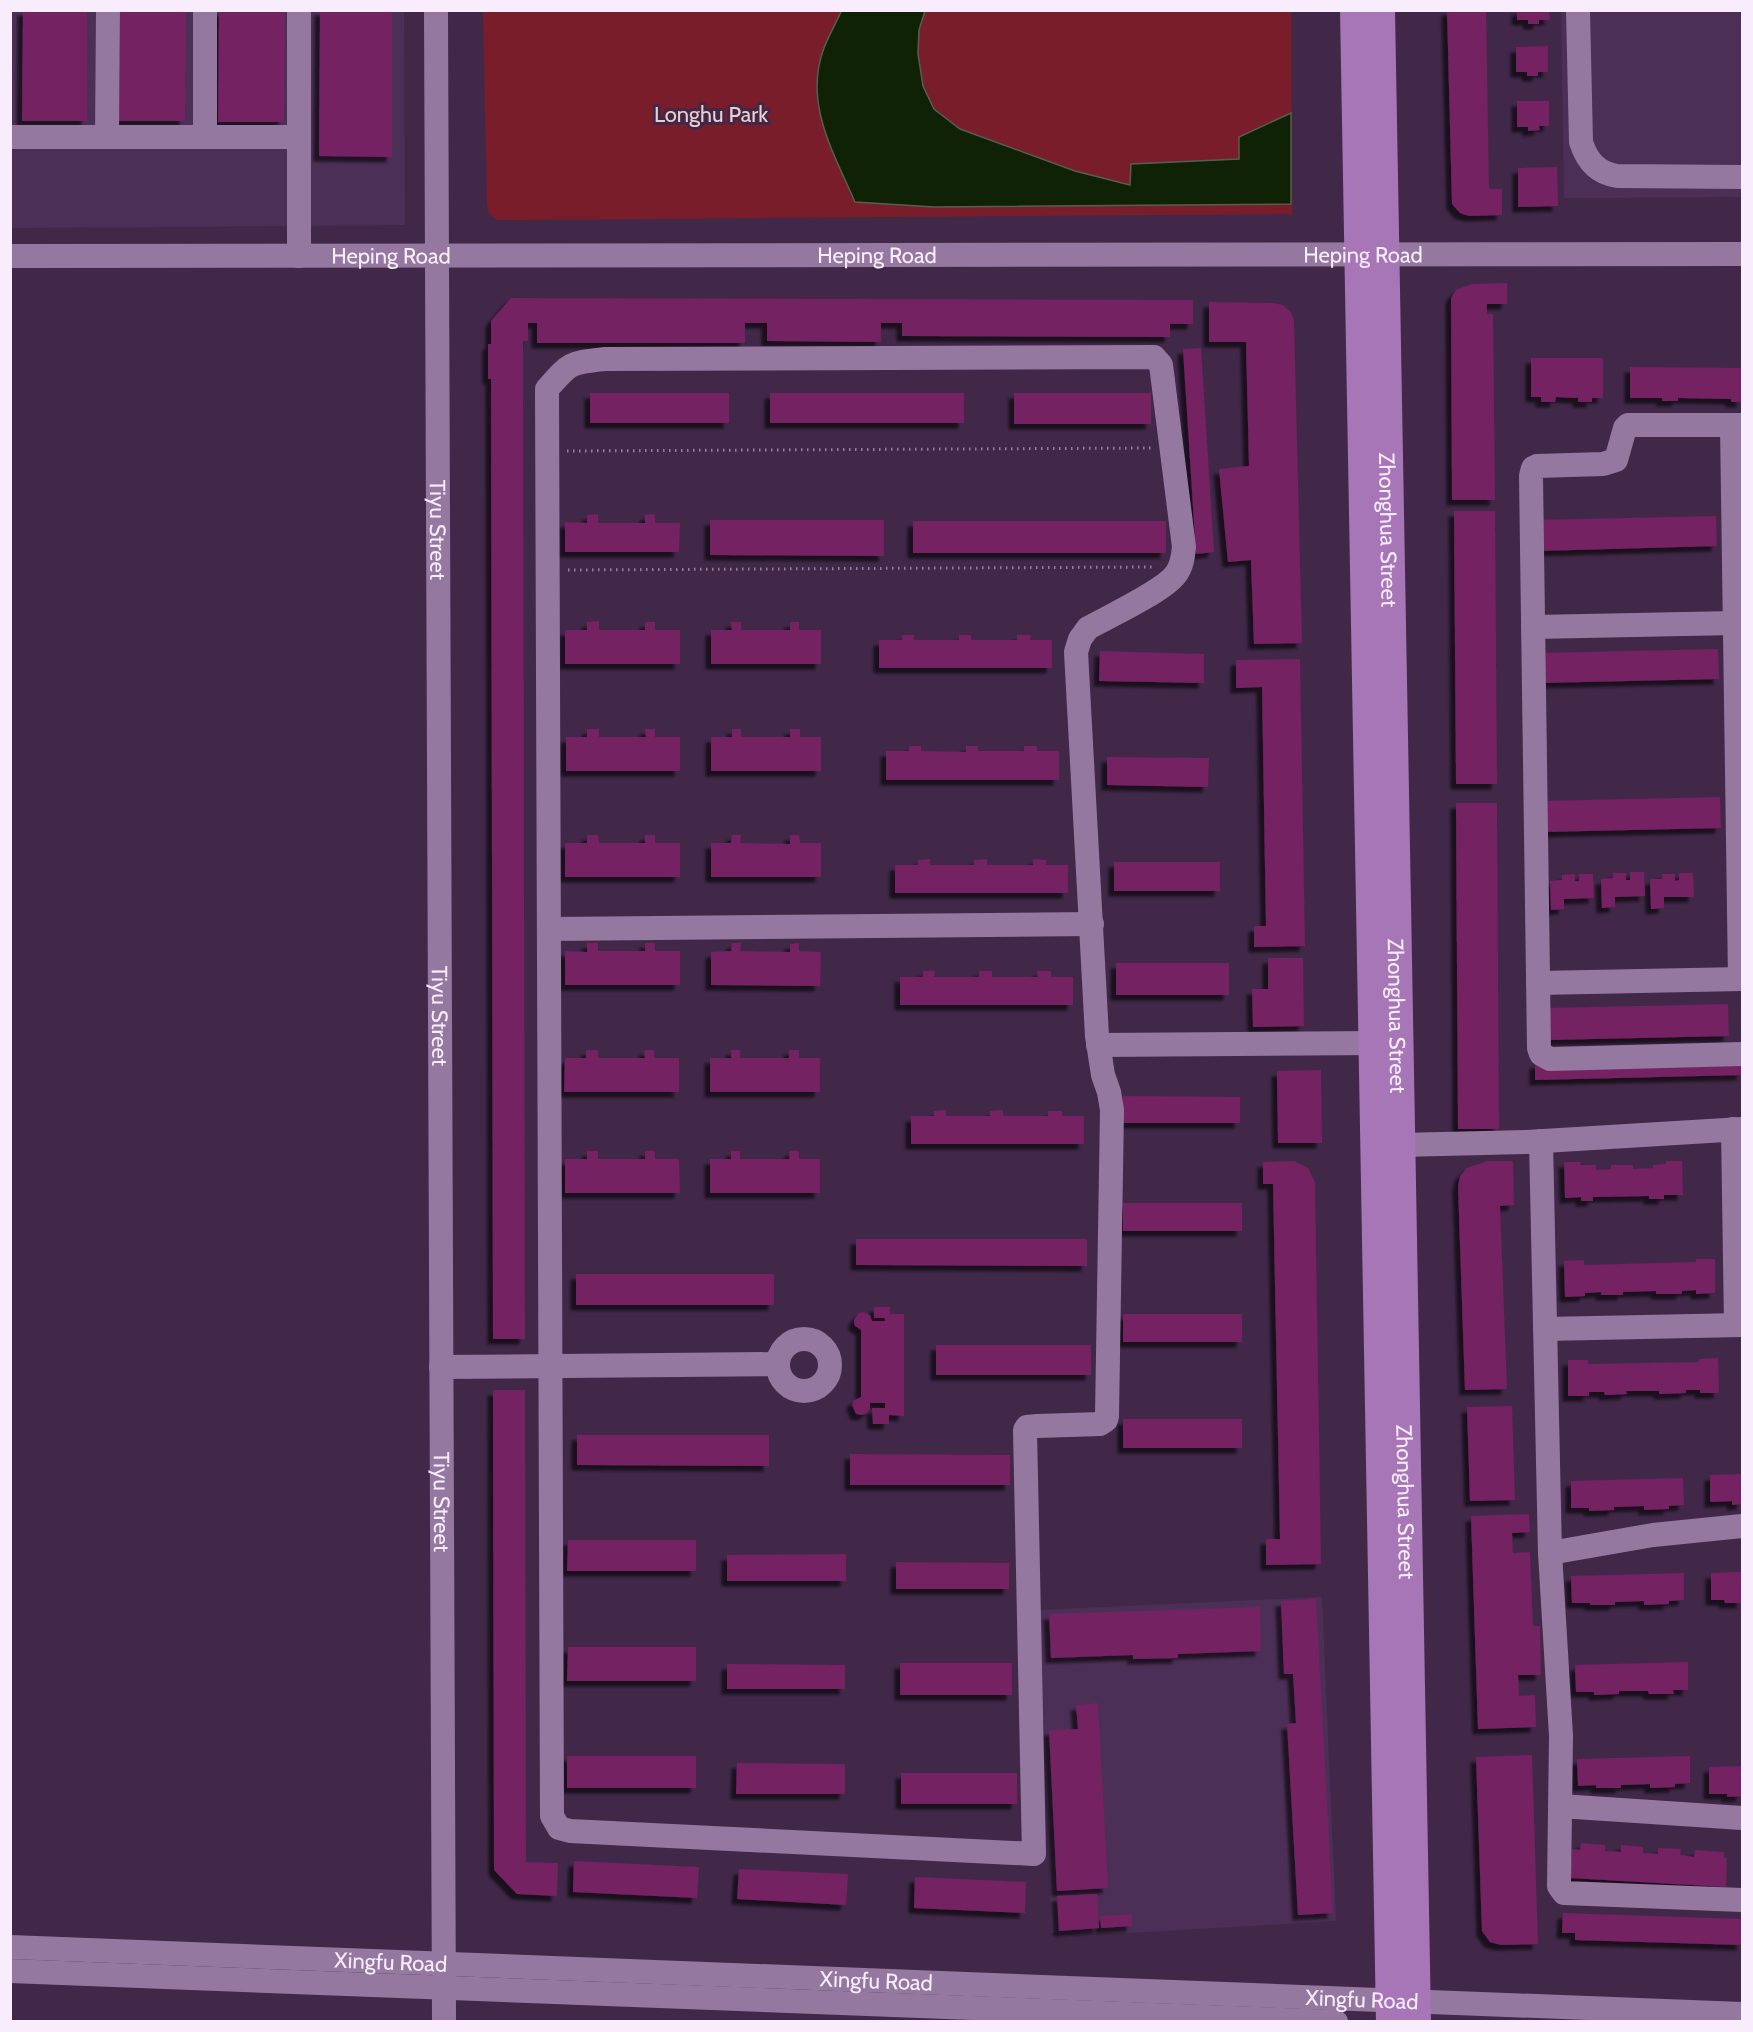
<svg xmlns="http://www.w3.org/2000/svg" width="1753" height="2032" font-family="Cabin,sans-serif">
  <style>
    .built { fill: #4c2f56 }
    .green { fill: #7a1d2b }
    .water { fill: #0f2206; stroke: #555f50; stroke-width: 1.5 }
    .building { fill: #742163; filter: url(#shadow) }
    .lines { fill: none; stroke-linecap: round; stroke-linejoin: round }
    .path { stroke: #93809a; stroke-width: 3; stroke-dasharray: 1.5 4.5; stroke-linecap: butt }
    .minor { stroke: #95789f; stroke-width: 24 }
    .major { stroke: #a676b7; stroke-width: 32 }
    .labels { text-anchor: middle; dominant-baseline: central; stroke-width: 6; stroke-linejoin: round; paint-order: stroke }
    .park-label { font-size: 22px; fill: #eccece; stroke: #412849 }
    .street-label { font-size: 22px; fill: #f8ecfd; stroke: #412849 }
  </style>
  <defs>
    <filter id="shadow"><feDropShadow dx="-5.5" dy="5.5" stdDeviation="1.5" flood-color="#0009"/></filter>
  </defs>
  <rect width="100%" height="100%" fill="#412849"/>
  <!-- built -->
  <g class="built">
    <polygon points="10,11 404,11 405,225 11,228"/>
    <polygon points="1561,11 1742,11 1742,197 1564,198"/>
    <polygon points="1322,1597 1336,1921 1128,1933 1051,1933 1040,1610"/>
  </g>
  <!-- green -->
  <polygon class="green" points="483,11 1291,11 1292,214 498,220 489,214 487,204"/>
  <!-- water -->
  <path class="water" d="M842,10L925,11L919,30L918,54L923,86L934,109L960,129L1075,171L1130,185L1131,164L1239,159V137L1291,113V204L934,207L855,202C834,153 803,103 824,48C829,35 836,23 842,10Z"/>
  <!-- building -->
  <g class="building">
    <polygon points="23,10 87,10 87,121 22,121"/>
    <polygon points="120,10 186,10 185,121 119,121"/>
    <polygon points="219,10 285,10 284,122 218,122"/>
    <polygon points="320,10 392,10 392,157 319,156"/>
    <polygon points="1447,10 1486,10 1489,189 1502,189 1502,215 1469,216 1460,213 1452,204"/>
    <polygon points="1517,10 1549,10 1550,20 1539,20 1539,24 1528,24 1528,20 1517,20"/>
    <polygon points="1548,46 1548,72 1538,72 1538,76 1527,76 1527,72 1516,72 1516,47"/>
    <polygon points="1517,101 1549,101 1549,126 1539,126 1540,130 1528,131 1528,127 1517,127"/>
    <polygon points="1557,167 1558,206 1518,207 1518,168"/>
    <polygon points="1507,283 1507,304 1487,304 1487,314 1493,314 1495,500 1452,500 1451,298 1456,290 1472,284"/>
    <polygon points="511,298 1193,300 1193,324 1170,324 1170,337 902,336 902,323 881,323 881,342 767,341 767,323 745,323 745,343 537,343 537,323 528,323 528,341 523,341 525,1339 493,1339 491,379 488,379 488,344 491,344 491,321"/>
    <polygon points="1209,302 1273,303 1283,305 1291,312 1294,321 1302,643 1254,644 1251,560 1228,562 1219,469 1249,466 1246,342 1209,342"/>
    <polygon points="1201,348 1214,552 1196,554 1183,349"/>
    <polygon points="1531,358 1603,358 1603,398 1592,398 1592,402 1578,402 1578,398 1556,397 1555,402 1541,402 1541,397 1531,397"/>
    <polygon points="1630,367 1742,368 1742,402 1731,402 1731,399 1678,398 1678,401 1662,401 1662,398 1630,398"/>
    <rect x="590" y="393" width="139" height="30"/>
    <rect x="770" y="393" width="194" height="30"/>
    <rect x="1014" y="393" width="137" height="31"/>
    <polygon points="1454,511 1495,511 1497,784 1456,784"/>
    <polygon points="598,514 598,523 645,523 645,515 655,514 655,523 680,523 679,552 565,552 565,522 587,523 587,515"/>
    <polygon points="1716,516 1717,546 1538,551 1537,520"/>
    <polygon points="710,520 884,520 884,556 710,555"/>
    <rect x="913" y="521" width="253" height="32"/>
    <polygon points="599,621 599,630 645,630 645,622 655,622 655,630 680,630 680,664 565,664 565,630 587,630 587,622"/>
    <polygon points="731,622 741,622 741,630 790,630 790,622 799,622 799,630 821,630 821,664 711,664 711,630 732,630"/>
    <polygon points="902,635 914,635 914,640 959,640 959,635 971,635 971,640 1017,640 1017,635 1031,635 1030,640 1052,640 1052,668 879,668 879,640 902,640"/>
    <polygon points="1718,649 1719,679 1540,683 1539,653"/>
    <polygon points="1100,651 1204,654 1204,683 1099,681"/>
    <polygon points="1300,659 1305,946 1254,947 1254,926 1266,926 1262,687 1236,688 1236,660"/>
    <polygon points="587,729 599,729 599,737 646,737 645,729 655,729 655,737 680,737 680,771 566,771 566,737 587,737"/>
    <polygon points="732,729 741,729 741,737 790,737 790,729 800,729 800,737 821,737 821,771 711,771 711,737 732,737"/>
    <polygon points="909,746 921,746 921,751 966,752 966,746 978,746 978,751 1024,751 1024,746 1037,746 1037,751 1059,751 1059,780 886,780 886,751 909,751"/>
    <polygon points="1107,757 1209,758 1208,787 1107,785"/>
    <polygon points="1720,797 1721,828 1542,832 1541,801"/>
    <polygon points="1456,803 1497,803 1499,1129 1458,1129"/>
    <polygon points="587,835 598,835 599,843 645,843 645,835 655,835 655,843 680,843 680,877 565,877 565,843 587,843"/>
    <polygon points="732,835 741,835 740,843 790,844 790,835 799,835 800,843 821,843 821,877 711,877 711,843 731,843"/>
    <polygon points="930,859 930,865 974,865 974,860 987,859 987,865 1033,865 1033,859 1046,860 1046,865 1068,865 1068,893 895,893 895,865 918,865 918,860"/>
    <rect x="1114" y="862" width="106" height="29"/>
    <polygon points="1630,872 1644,872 1645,896 1615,897 1615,907 1602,908 1601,879 1613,878 1613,873 1626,873 1626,880 1630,880"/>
    <polygon points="1679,873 1693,873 1694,897 1664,897 1664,908 1651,909 1650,879 1662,879 1662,874 1675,874 1675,881 1679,880"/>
    <polygon points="1575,874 1575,881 1579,881 1579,874 1593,874 1594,898 1564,899 1564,909 1551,910 1550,881 1562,880 1562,875"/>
    <polygon points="587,943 598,943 598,951 645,951 645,943 655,943 655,951 680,951 680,985 565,985 565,951 587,952"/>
    <polygon points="732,943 741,943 740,951 790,952 790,944 799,943 799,951 821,952 820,986 711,985 711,952 731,951"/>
    <polygon points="1268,958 1303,958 1304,1026 1253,1027 1252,989 1268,989"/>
    <rect x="1116" y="963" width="113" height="32"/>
    <polygon points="923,971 935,971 934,977 979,977 979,971 992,971 992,977 1038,977 1037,971 1051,971 1051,977 1073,977 1073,1005 900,1005 900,977 923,977"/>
    <polygon points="1728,1004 1729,1036 1548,1040 1547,1008"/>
    <polygon points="586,1050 598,1050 598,1058 645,1058 644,1050 654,1050 654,1058 679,1058 679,1092 564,1092 565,1058 586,1058"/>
    <polygon points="731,1050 740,1050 740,1058 789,1058 789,1050 799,1050 799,1058 820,1058 820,1092 710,1092 710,1058 731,1058"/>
    <polygon points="1742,1058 1742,1075 1535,1080 1535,1063"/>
    <polygon points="1321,1070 1322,1143 1278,1143 1277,1071"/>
    <polygon points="1123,1096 1240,1097 1240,1123 1123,1123"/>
    <polygon points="946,1110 946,1116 990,1116 990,1111 1003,1110 1003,1116 1048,1116 1048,1111 1062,1111 1062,1116 1084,1116 1084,1144 911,1144 911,1116 934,1116 934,1111"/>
    <polygon points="587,1151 598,1151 598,1159 645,1159 645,1151 655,1151 655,1159 679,1159 680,1193 565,1193 565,1159 587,1159"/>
    <polygon points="731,1151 740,1151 740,1159 789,1159 790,1151 799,1151 799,1159 820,1159 820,1193 710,1193 710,1159 731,1159"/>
    <polygon points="1294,1161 1308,1168 1315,1182 1321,1564 1266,1565 1266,1539 1280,1539 1273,1184 1263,1184 1263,1162"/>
    <polygon points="1487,1161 1513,1161 1514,1205 1500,1206 1507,1389 1465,1390 1458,1186 1460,1176 1467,1168"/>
    <polygon points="1666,1161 1682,1161 1683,1195 1664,1195 1664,1199 1649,1199 1649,1196 1593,1197 1593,1201 1581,1201 1581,1197 1565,1198 1564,1162 1580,1162 1581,1165 1596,1165 1596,1170 1611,1169 1611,1165 1633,1165 1633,1169 1653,1168 1653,1165 1666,1164"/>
    <rect x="1123" y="1203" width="119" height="28"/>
    <polygon points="856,1239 1087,1239 1087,1266 856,1265"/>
    <polygon points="1696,1259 1715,1259 1715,1293 1696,1294 1696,1290 1682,1291 1682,1294 1656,1294 1656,1291 1623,1292 1623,1295 1601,1295 1601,1292 1585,1293 1585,1296 1565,1297 1564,1261 1584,1260 1584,1265 1696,1262"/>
    <rect x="576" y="1274" width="198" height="31"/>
    <polygon points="874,1307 890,1307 890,1314 904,1314 904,1416 889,1415 889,1424 873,1424 872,1408 885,1408 885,1403 870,1403 870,1409 867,1413 862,1415 856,1414 852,1405 853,1401 861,1397 861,1330 854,1325 854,1320 859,1313 864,1312 870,1315 872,1321 885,1321 885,1318 874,1318"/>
    <rect x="1123" y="1314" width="119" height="28"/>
    <rect x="936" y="1345" width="155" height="30"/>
    <polygon points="1718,1358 1719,1393 1700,1393 1700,1390 1686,1390 1686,1393 1659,1394 1659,1391 1626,1391 1627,1394 1605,1395 1604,1392 1589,1392 1589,1396 1568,1396 1568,1360 1588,1360 1588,1364 1699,1362 1699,1359"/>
    <polygon points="493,1390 525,1390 526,1862 558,1863 557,1896 517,1894 494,1870"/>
    <polygon points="1512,1406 1515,1500 1470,1501 1467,1407"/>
    <rect x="1123" y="1419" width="119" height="29"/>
    <polygon points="577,1435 769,1435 769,1466 577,1465"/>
    <polygon points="850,1454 1010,1455 1010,1485 850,1485"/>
    <polygon points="1742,1474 1742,1504 1732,1505 1732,1501 1710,1502 1710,1475"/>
    <polygon points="1683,1478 1684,1505 1669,1506 1669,1509 1644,1510 1644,1506 1614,1507 1614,1510 1589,1511 1589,1508 1571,1508 1571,1481"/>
    <polygon points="1529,1514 1530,1532 1512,1533 1513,1553 1530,1552 1533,1626 1540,1626 1541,1675 1518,1675 1519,1696 1535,1695 1536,1727 1478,1729 1471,1516"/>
    <polygon points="568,1540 696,1540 696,1571 567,1571"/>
    <polygon points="846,1554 846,1581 727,1581 727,1555"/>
    <polygon points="896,1562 1009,1563 1009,1589 896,1589"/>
    <polygon points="1742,1572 1742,1603 1725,1603 1724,1600 1711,1600 1711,1573"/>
    <polygon points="1684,1573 1684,1600 1669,1601 1669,1604 1644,1605 1644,1601 1615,1602 1615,1605 1590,1605 1590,1603 1572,1603 1571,1576"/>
    <polygon points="1316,1599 1333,1913 1298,1915 1287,1724 1296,1723 1293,1674 1284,1674 1281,1601"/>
    <polygon points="1260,1607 1261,1651 1178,1654 1178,1658 1133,1659 1133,1655 1051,1658 1049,1614"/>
    <polygon points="568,1647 696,1647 696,1681 567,1681"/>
    <polygon points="1688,1662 1688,1690 1673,1690 1674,1694 1649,1694 1648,1691 1619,1691 1619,1694 1594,1695 1594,1692 1576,1692 1575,1665"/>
    <rect x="900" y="1663" width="112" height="32"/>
    <polygon points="727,1664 845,1665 845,1689 727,1689"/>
    <polygon points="1098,1703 1108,1888 1057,1891 1049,1730 1078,1729 1076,1705"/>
    <polygon points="1532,1755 1538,1944 1501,1945 1490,1942 1482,1931 1476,1757"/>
    <rect x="567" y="1756" width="129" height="32"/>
    <polygon points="1690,1756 1690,1783 1675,1784 1675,1787 1650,1788 1650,1784 1621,1785 1621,1788 1596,1788 1596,1785 1578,1786 1577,1759"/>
    <polygon points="737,1763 845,1764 845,1794 736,1794"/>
    <polygon points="1742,1766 1742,1796 1727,1797 1727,1794 1709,1794 1709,1767"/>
    <rect x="901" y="1773" width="116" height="31"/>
    <polygon points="1581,1843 1605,1845 1605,1851 1621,1852 1621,1845 1643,1847 1643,1853 1658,1854 1658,1848 1681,1849 1680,1855 1694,1857 1695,1850 1724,1852 1724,1858 1727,1858 1726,1887 1570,1878 1572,1849 1580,1850"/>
    <polygon points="574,1861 699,1867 697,1898 573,1892"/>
    <polygon points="739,1869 848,1874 846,1905 737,1899"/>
    <polygon points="915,1877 1026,1882 1025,1913 914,1908"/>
    <polygon points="1097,1894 1099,1928 1059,1931 1057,1896"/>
    <polygon points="1563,1913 1742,1919 1742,1945 1575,1940 1575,1933 1562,1933"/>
    <polygon points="1132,1914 1132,1926 1101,1928 1100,1916"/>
  </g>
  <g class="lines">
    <!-- path -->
    <g class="path">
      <polyline points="567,451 1152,448"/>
      <polyline points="568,570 1152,567"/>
    </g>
    <!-- minor -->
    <g class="minor">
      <path id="s1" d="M436,10L444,2022"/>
      <path d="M1578,10L1581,142C1587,161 1597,173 1617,176L1742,177"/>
      <polyline points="10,137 299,137"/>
      <polyline points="107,137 108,10"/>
      <polyline points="205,137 205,10"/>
      <path id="s2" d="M10,256L1742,254"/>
      <polyline points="299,256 299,10"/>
      <path d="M1154,357L1161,365L1184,547C1183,557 1182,566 1176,574C1164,591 1108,617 1088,628L1080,639L1076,652L1097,1036L1103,1075L1109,1092L1112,1110L1107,1416L1106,1420L1100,1424L1037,1426L1027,1427L1025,1430L1034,1854L570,1831L559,1828L552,1816L547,389C571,362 569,363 605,359Z"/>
      <polyline points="1732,425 1740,979"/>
      <polyline points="1742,425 1628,425 1625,428 1616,460 1603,464 1537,466 1533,468 1531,476 1539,1048 1541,1054 1550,1059 1742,1054"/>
      <polyline points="1533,627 1735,623"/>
      <polyline points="549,929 1092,924"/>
      <polyline points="1538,983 1742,979"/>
      <polyline points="1098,1045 1375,1043"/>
      <polyline points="1733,1129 1736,1325"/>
      <polyline points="1541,1141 1550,1553 1561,1736 1559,1886 1564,1893 1742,1900"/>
      <polyline points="1399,1145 1527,1142 1742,1129"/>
      <polyline points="1545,1329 1742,1325"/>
      <circle cx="804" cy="1365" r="26"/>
      <polyline points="441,1367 778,1364"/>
      <polyline points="1550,1553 1653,1535 1742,1526"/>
      <polyline points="1560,1806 1742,1818"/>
      <path id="s3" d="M10,1947L1742,2014"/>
      <polyline points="10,1971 1336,2022"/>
    </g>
    <!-- major -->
    <g class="major">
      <polyline points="1356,10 1392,2022"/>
      <path id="s4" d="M1379,10L1415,2022"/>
    </g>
  </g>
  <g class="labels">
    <!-- park labels -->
    <g class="park-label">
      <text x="711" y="114">Longhu Park</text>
    </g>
    <!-- street labels -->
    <g class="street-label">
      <text stroke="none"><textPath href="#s2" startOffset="1353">Heping Road</textPath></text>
      <text stroke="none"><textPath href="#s2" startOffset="867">Heping Road</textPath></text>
      <text stroke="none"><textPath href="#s2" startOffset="381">Heping Road</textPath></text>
      <text stroke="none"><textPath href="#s1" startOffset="520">Tiyu Street</textPath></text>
      <text stroke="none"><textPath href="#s4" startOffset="520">Zhonghua Street</textPath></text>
      <text stroke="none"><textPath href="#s1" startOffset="1006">Tiyu Street</textPath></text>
      <text stroke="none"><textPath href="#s4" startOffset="1006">Zhonghua Street</textPath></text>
      <text stroke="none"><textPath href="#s1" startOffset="1492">Tiyu Street</textPath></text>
      <text stroke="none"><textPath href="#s4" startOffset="1492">Zhonghua Street</textPath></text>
      <text stroke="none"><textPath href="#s3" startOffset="381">Xingfu Road</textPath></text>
      <text stroke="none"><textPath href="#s3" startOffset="867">Xingfu Road</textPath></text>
      <text stroke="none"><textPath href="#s3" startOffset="1353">Xingfu Road</textPath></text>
    </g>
  </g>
  <!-- border -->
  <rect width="1753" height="2032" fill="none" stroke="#f8ecfd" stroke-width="24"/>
</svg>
